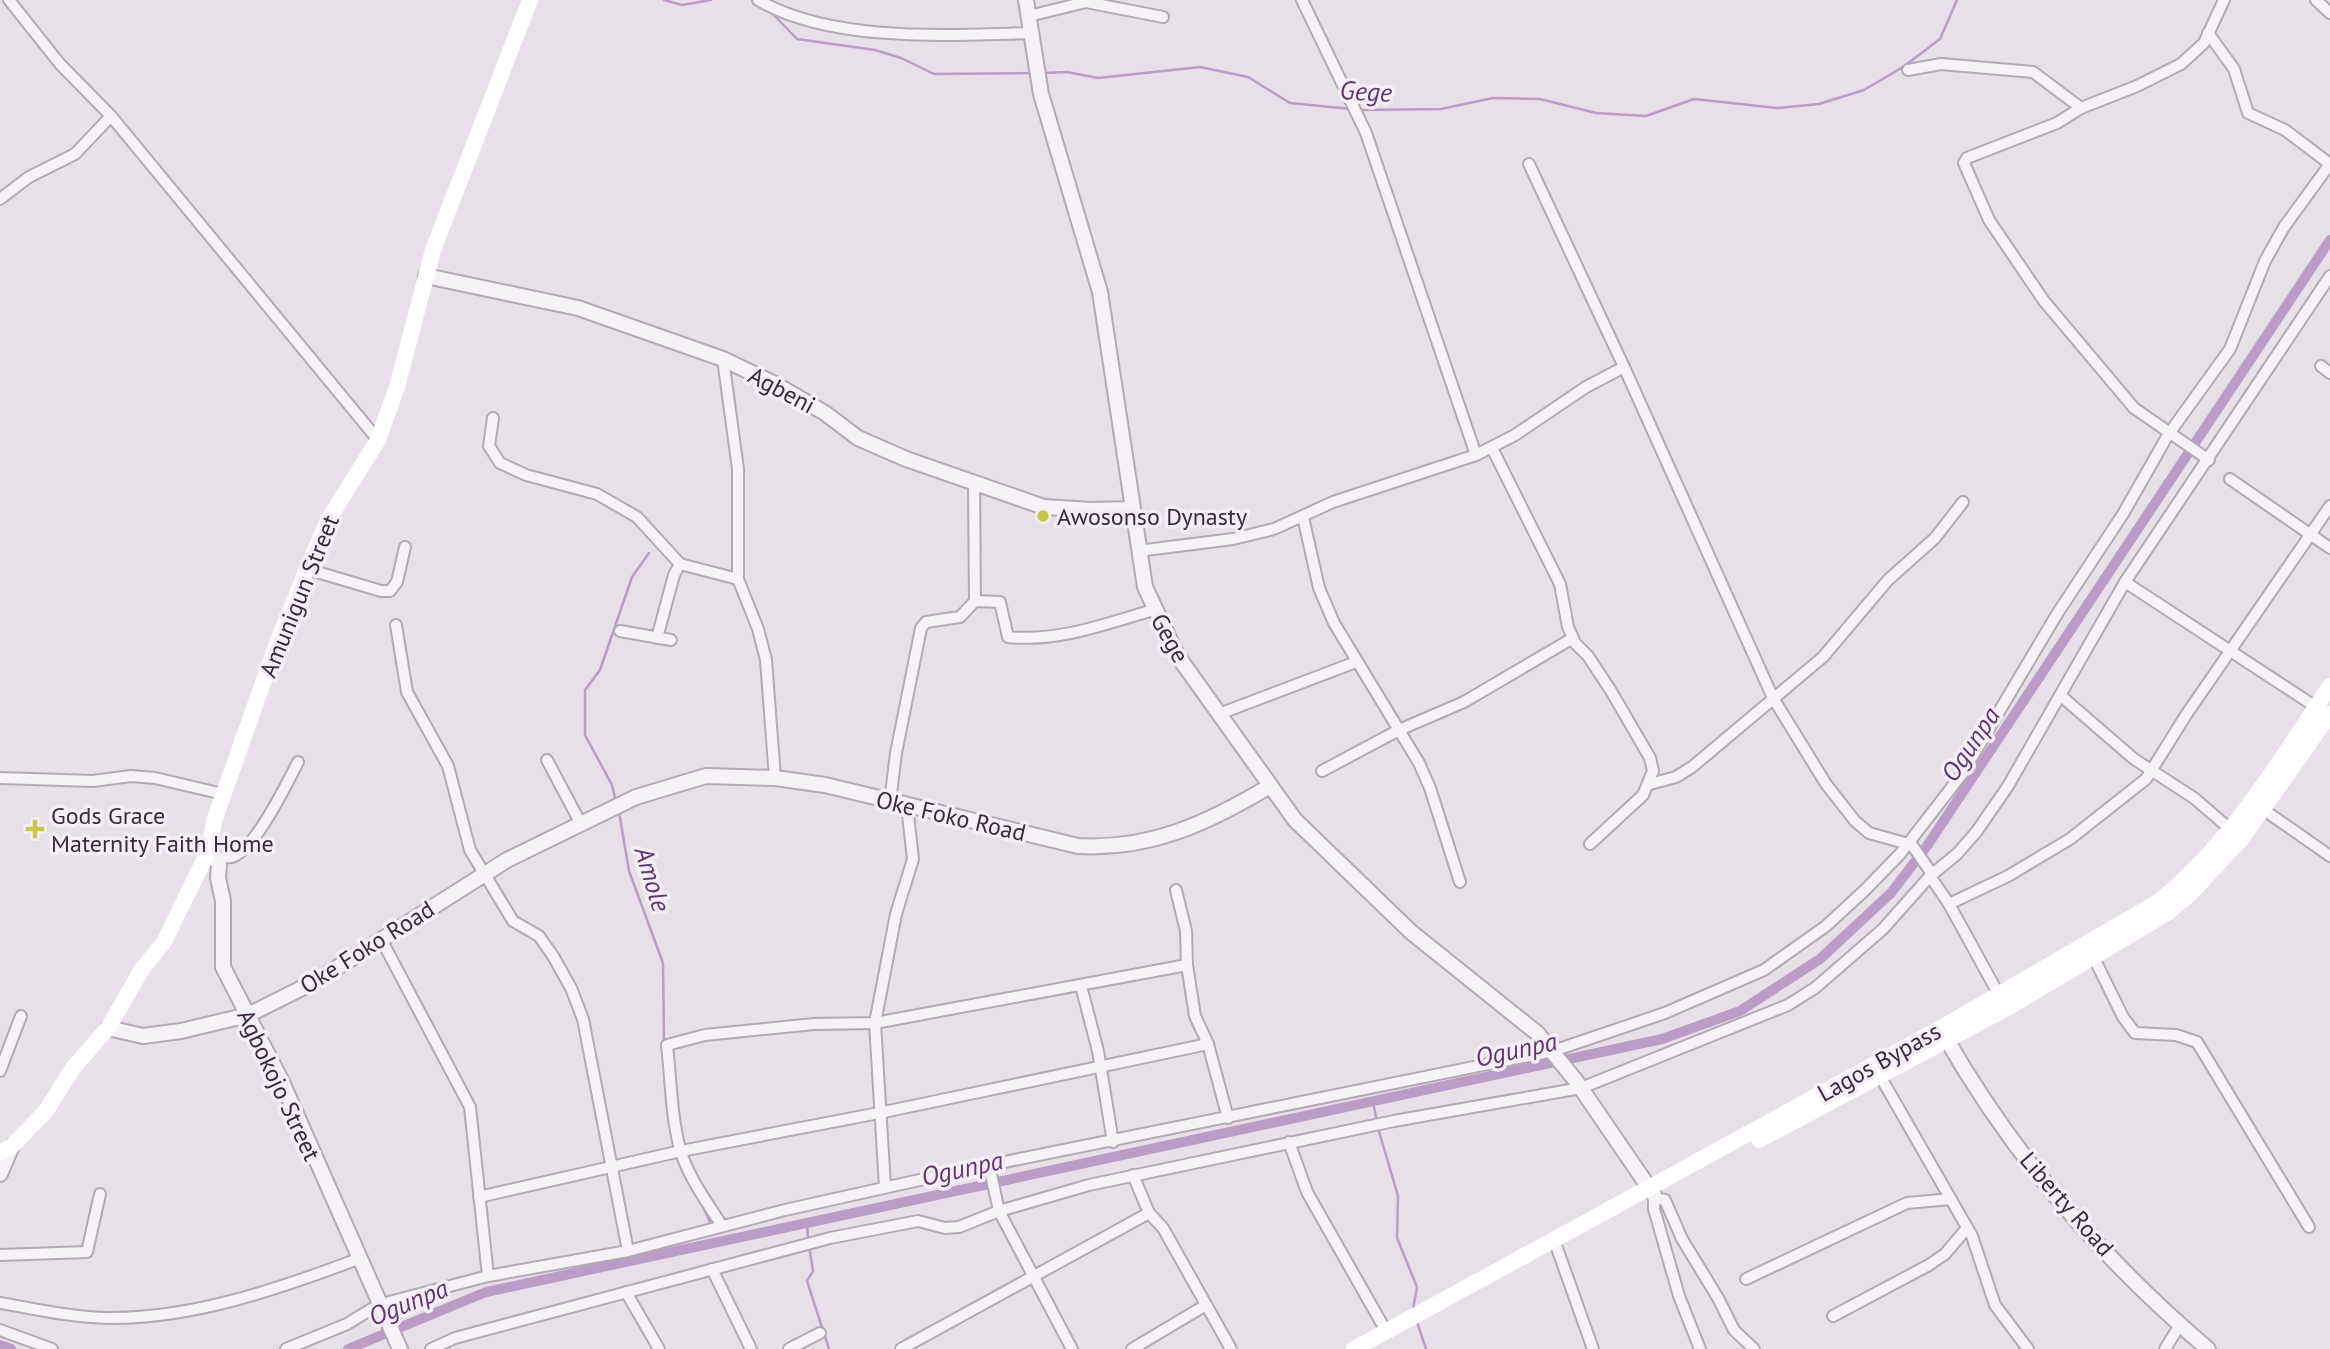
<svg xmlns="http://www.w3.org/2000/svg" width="2330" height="1349" font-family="'PT Sans',sans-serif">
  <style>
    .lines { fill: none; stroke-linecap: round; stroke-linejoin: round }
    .stream { stroke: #ba9cc7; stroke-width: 2.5 }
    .canal { stroke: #ba9cc7; stroke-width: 10 }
    .minor-casing { stroke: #b3a9b5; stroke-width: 14 }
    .tertiary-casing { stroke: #b3a9b5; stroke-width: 18 }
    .minor { stroke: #f6f3f7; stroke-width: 10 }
    .tertiary { stroke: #f6f3f7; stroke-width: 14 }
    .secondary { stroke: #fff; stroke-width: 16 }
    .poi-dot { fill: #c5c84a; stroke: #f4eff6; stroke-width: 2.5 }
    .labels { text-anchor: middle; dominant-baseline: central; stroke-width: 7; stroke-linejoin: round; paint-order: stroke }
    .street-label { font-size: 24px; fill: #3b293f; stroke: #f4eff6 }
    .poi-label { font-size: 24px; fill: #3b293f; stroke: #f4eff6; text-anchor: start }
    .water-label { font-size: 26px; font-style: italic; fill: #613571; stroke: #f4eff6 }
  </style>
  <rect width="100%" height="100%" fill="#e7e0e8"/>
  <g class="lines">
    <!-- stream -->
    <g class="stream">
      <polyline points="664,0 682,5 711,0"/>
      <polyline points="770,11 797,39 875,50 901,58 934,74 1032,73"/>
      <polyline points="1043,73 1067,72 1098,78 1200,67 1248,77 1290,103 1351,109"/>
      <polyline points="1358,110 1441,109 1493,98 1540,99 1596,113 1646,116 1694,99 1777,108 1819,104 1864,90 1903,67 1940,39 1957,0"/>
      <polyline points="616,802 612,785 585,735 585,690 600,670 632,577 649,553"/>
      <polyline points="619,812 629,871 663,963 664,1043"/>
      <polyline points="1373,1102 1377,1122"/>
      <polyline points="1378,1128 1398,1196 1397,1238 1417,1287 1413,1309"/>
      <polyline points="702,1204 712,1227"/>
      <polyline points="807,1224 808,1239"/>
      <polyline points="809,1246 813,1271 807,1281 829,1349"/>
      <polyline points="1417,1322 1426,1349"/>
    </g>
    <!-- canal -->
    <g class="canal">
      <polyline points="0,1345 11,1349"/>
      <polyline points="348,1349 486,1292 1662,1039 1740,1011 1820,959 1891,893 1927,846 2330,240"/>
    </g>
    <!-- minor casing -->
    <g class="minor-casing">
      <g id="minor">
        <polyline points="9,0 60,64 111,116 378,440"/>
        <path d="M758,0C832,43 948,35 1032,33"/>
        <polyline points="1302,0 1366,133 1476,455"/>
        <polyline points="2316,0 2330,13"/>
        <polyline points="1029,16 1086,2 1163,17"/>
        <polyline points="2208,33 2234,69 2248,113 2285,130 2330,164"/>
        <polyline points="1908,70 1941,64 2033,72 2081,108"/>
        <polyline points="1529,164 1624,367 1773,698 1826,784 1855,821 1869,833 1912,845 1932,874 1930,876 1949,904 1999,995"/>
        <polyline points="0,199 29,177 75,154 111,116"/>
        <polyline points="723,359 738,469 738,579 758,629 766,660 775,778"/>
        <polyline points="2321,366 2330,373"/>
        <polyline points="493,418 489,446 500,463 526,475 597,494 637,517 680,564 738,579"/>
        <polyline points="1492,448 1560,584 1568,627 1575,643 1588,656 1611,691 1650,758 1653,771 1643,795 1590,844"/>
        <polyline points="2209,460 2134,408 2044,301 1989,220 1964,163 1967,158 2057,123 2081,108 2137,86 2181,64 2204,43 2224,0"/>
        <polyline points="2230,479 2330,548"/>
        <polyline points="974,481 975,601"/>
        <polyline points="1303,517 1319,588 1334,623 1419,763 1430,788 1460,882"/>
        <polyline points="1138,551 1233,539 1274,529 1333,502 1476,455 1515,435 1586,387 1624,367"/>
        <polyline points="307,569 381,591 390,591 397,582 405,547"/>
        <polyline points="2125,582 2316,707"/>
        <polyline points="396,625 407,692 448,766 470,850 513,921 539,936 553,956 571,988 583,1019 628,1251"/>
        <polyline points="620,631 671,640"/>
        <polyline points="657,638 674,575 680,564"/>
        <polyline points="2060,695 2134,759 2194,798 2230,829"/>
        <polyline points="1219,714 1356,662"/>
        <polyline points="547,760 581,824"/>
        <polyline points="1322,771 1399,730 1464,702 1573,638"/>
        <polyline points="0,778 93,781 131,776 155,778 223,794"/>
        <polyline points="1650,784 1676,777 1692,767 1823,657 1888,580 1935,538 1963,502"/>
        <path d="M890,802L896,753L921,628L926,622L960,617L975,601L1000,602L1008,637C1058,642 1106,624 1153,610"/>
        <polyline points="2264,810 2330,856"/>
        <path d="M216,858C221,857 228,858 232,857C255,850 287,783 298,762"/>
        <polyline points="1176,890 1186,931 1187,965 1195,1016 1208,1044 1228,1118"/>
        <polyline points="1949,904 2008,876 2070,839 2146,779 2186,715 2330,506"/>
        <polyline points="381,939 470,1107 488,1276"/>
        <polyline points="2094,958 2123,1017 2135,1033 2176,1035 2197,1042 2309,1227"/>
        <polyline points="1081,986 1098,1051 1113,1142"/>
        <polyline points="0,1071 21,1016"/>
        <polyline points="1880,1076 1972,1236 1995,1305 2028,1349"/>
        <polyline points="1289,1142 1307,1192 1386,1331"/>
        <polyline points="989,1165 999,1211 1072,1349"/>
        <polyline points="1133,1175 1149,1213"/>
        <polyline points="885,1187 875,1023 896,914 913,859 907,806"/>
        <polyline points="1654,1195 1654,1209 1679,1296 1700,1349"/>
        <polyline points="479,1197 681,1151 879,1113 1208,1044"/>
        <polyline points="1654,1198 1665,1200 1682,1239 1718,1298 1734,1330 1754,1349"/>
        <path d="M722,1226C707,1202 688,1177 680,1149C671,1115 671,1080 667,1045L705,1035L814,1024L875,1023L1187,965"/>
        <polyline points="1557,1248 1593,1349"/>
        <polyline points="0,1255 87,1252 100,1194"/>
        <polyline points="712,1269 751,1349"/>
        <polyline points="1746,1279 1907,1203 1951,1199"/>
        <polyline points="626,1292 659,1349"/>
        <path d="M0,1303C36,1309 75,1318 112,1318C195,1318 281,1288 358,1259"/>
        <polyline points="1833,1316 1929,1265 1945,1254 1967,1228"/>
        <polyline points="0,1330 52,1349"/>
        <polyline points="286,1349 347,1324 378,1305 488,1276 628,1251 785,1210 960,1171 1553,1051 1665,1013 1764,970 1826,926 1865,890 1900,854 1962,774 2057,614 2123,514 2168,435 2230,349 2265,261 2284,227 2330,164"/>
        <polyline points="431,1349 455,1338 830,1238 918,1221 945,1228 959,1227 999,1211 1089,1185 1394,1121 1581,1088 1788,1005 1815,988 1883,929 1930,876 1957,854 1977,831 2008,786 2125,582 2330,276"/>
        <polyline points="789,1349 820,1333"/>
        <polyline points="901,1349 1149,1213 1163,1228 1231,1349"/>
        <polyline points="1132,1349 1206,1305"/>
        <polyline points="2165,1349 2180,1325"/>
      </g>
    </g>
    <!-- tertiary casing -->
    <g class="tertiary-casing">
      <g id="tertiary">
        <polyline points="1026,0 1041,94 1100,292 1145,587 1177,655 1295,820 1411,932 1537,1033 1576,1081 1654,1195"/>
        <polyline points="426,276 578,308 723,359 775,384 825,413 858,438 906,459 1044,507 1092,510 1132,509"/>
        <polyline points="209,850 219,864 218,878 223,901 223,967 282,1082 400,1349"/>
        <path d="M108,1028L143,1036L181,1031L248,1015L316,981L507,860L636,797L706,776L775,778L825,785L1078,846C1151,850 1208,823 1270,786"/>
        <path d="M1943,1033C2011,1153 2103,1260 2208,1349"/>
        <polyline points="0,1174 12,1146"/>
      </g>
    </g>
    <!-- minor -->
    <use href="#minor" class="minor"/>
    <!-- tertiary -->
    <use href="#tertiary" class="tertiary"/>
    <!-- secondary -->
    <g class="secondary">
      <polyline points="1759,1140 2007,1008 2167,913 2191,893 2242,838 2330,714"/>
      <polyline points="0,1153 12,1146 46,1111 73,1068 108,1028 142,969 164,942 209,850 214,821 279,638 307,569 328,520 378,440 397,387 433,250 530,0"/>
      <path d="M1354,1349L1941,1028L2158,902C2231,844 2278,763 2330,686"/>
    </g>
  </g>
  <!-- markers -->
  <g class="poi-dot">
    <circle cx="1043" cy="516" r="7"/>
    <path d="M31.5 818.5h7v7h7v7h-7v7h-7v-7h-7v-7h7z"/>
  </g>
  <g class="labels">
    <!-- street labels -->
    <g class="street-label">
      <text transform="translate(782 390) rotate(28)">Agbeni</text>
      <text transform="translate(299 596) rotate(-68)">Amunigun Street</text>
      <text transform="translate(1170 638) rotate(61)">Gege</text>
      <text transform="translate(951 816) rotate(13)">Oke Foko Road</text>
      <text transform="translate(367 947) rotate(-32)">Oke Foko Road</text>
      <text transform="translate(1879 1062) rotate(-29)">Lagos Bypass</text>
      <text transform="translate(279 1085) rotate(65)">Agbokojo Street</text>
      <text transform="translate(2067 1204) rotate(49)">Liberty Road</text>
    </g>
    <!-- poi labels -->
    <g class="poi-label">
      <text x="1057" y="516">Awosonso Dynasty</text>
      <text x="51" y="815">Gods Grace<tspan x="51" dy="28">Maternity Faith Home</tspan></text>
    </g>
    <!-- water labels -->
    <g class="water-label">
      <text transform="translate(1366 91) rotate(3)">Gege</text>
      <text transform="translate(1970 744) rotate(-56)">Ogunpa</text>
      <text transform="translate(653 879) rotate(73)">Amole</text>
      <text transform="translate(1516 1049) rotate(-12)">Ogunpa</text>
      <text transform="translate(962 1168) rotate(-12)">Ogunpa</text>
      <text transform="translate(408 1302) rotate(-22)">Ogunpa</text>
    </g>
  </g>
</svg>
